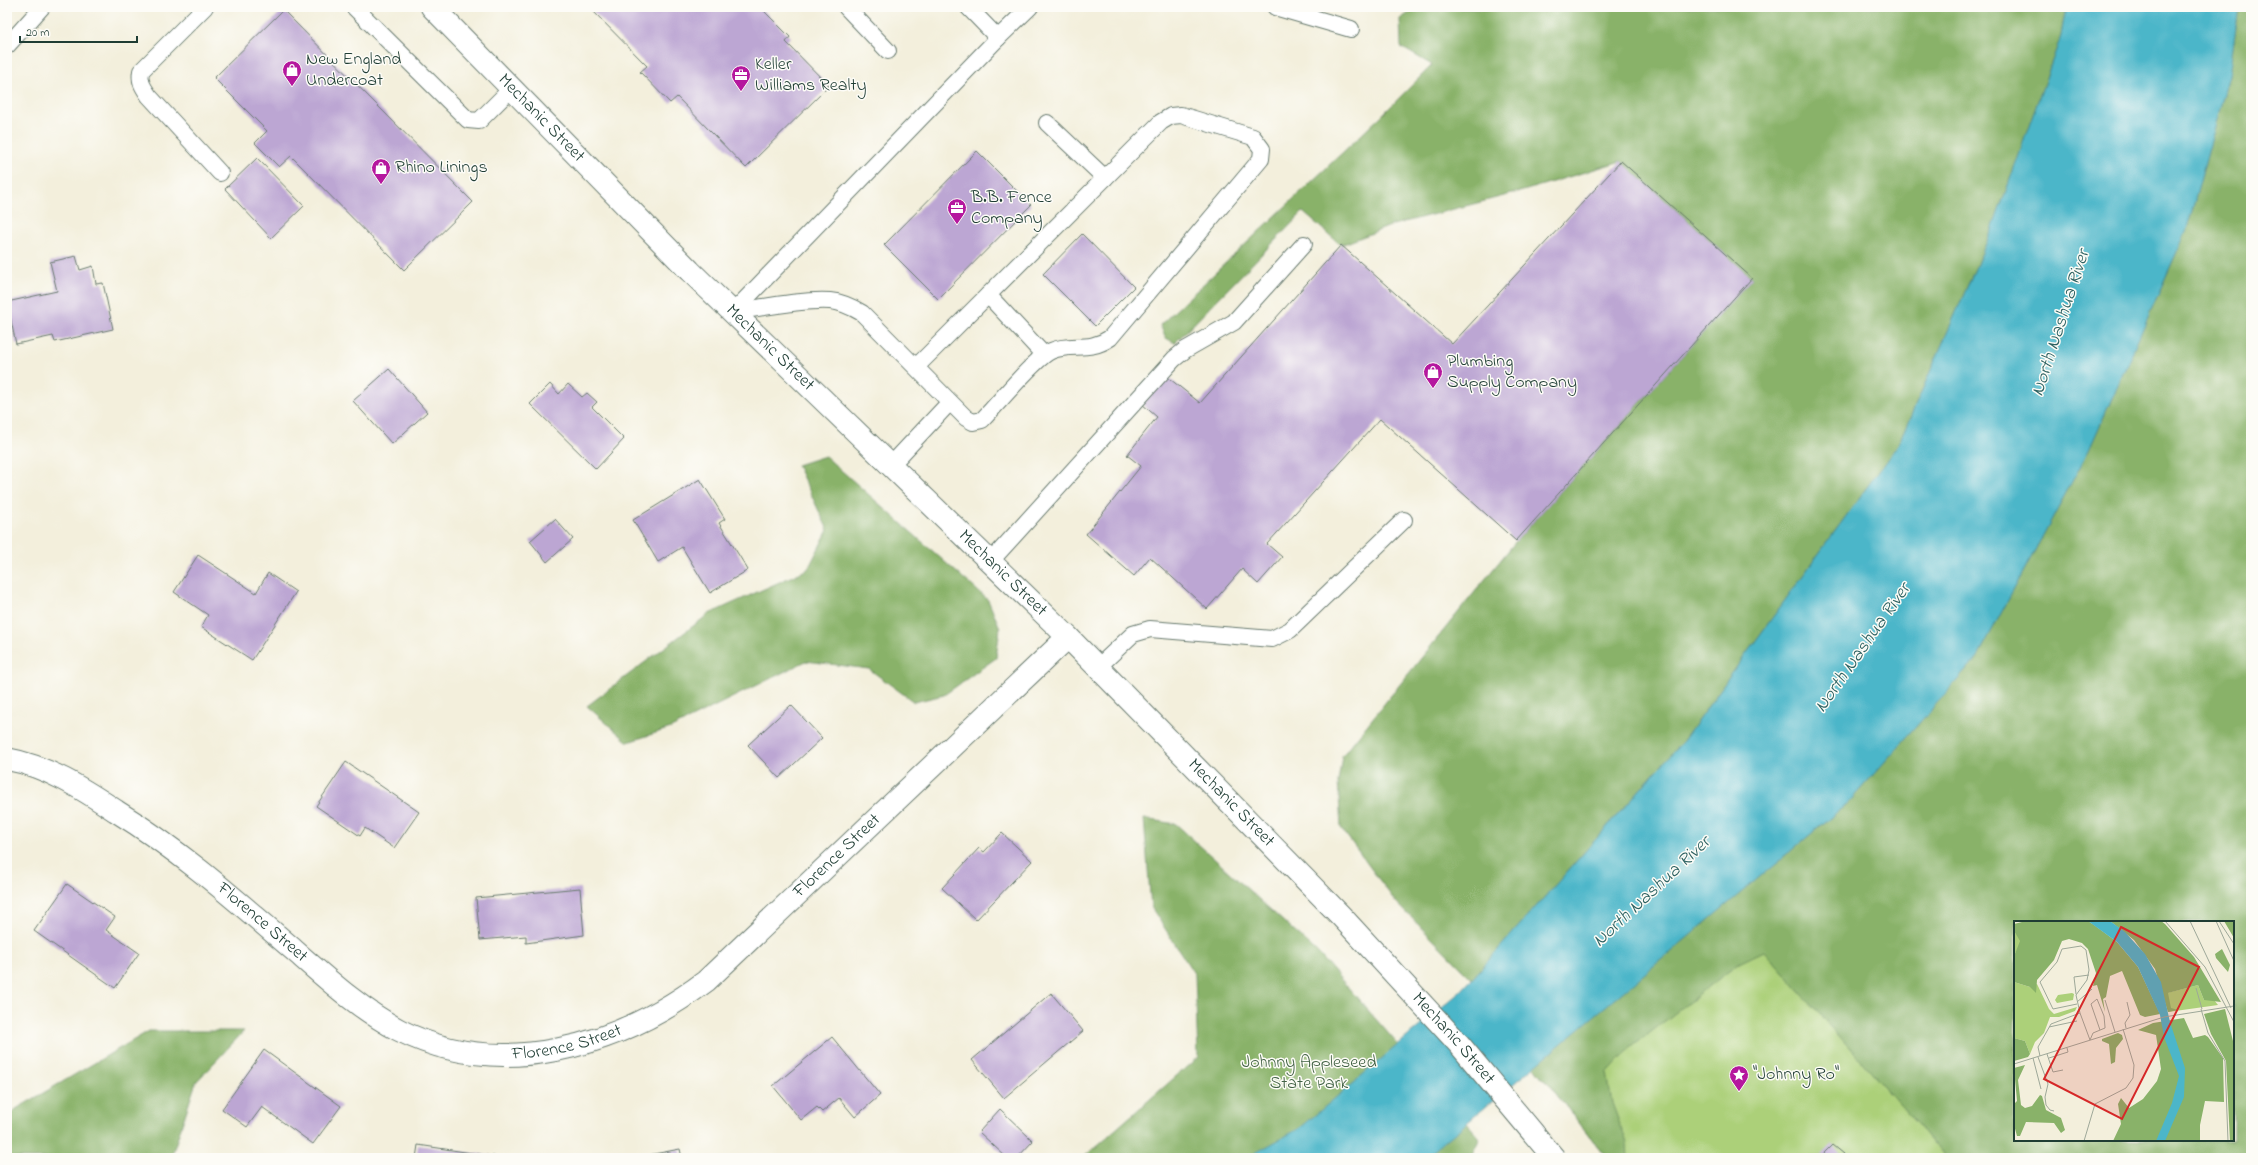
<svg xmlns="http://www.w3.org/2000/svg" width="2258" height="1165" font-family="'Indie Flower',sans-serif">
  <style>
    .green { fill: #acd079; stroke: #668656 }
    .forest { fill: #89b269; stroke: #54784e; fill-rule: evenodd }
    .water { fill: #4cb6c9; stroke: #367a7e }
    .building { fill: #bca6d3 }
    .lines { fill: none; stroke-linecap: round; stroke-linejoin: round }
    .lane-casing { stroke: #697b6f; stroke-width: 18 }
    .street-casing { stroke: #697b6f; stroke-width: 24 }
    .secondary-casing { stroke: #697b6f; stroke-width: 24 }
    .lane { stroke: #fff; stroke-width: 16 }
    .street { stroke: #fff; stroke-width: 22 }
    .secondary { stroke: #fff; stroke-width: 22 }
    .labels { text-anchor: middle; dominant-baseline: central; stroke-width: 3; stroke-linejoin: round; paint-order: stroke }
    .poi-label { font-size: 18px; fill: #1f3d34; stroke: #fdfcf7; text-anchor: start }
    .street-label { font-size: 18px; fill: #1f3d34; stroke: #fdfcf7 }
    .park-label { font-size: 18px; fill: #426245; stroke: #fdfcf7 }
    .water-label { font-size: 19px; font-style: italic; fill: #2c6161; stroke: #fdfcf7 }
    .inset-road { fill: none; stroke: #9ea899; stroke-width: 1 }
    .view { fill: #d62828; fill-opacity: 0.15; stroke: #d62828; stroke-width: 2 }
    .inset-edge { fill: none; stroke: #1f3d34; stroke-width: 2 }
  </style>
  <rect width="100%" height="100%" fill="#fdfcf7"/>
  <filter id="ink" filterUnits="userSpaceOnUse"><feTurbulence type="fractalNoise" baseFrequency=".025" numOctaves="2"/><feDisplacementMap in="SourceGraphic" scale="8" xChannelSelector="R" yChannelSelector="G"/><feConvolveMatrix kernelMatrix="1 2 1 2 8 2 1 2 1" color-interpolation-filters="sRGB"/></filter>
  <filter id="wash" filterUnits="userSpaceOnUse"><feTurbulence type="fractalNoise" baseFrequency=".012" numOctaves="4" result="noise"/><feDisplacementMap in="SourceGraphic" scale="16" xChannelSelector="R" yChannelSelector="G"/><feGaussianBlur stdDeviation="0.9" result="paint"/><feColorMatrix in="noise" values="0 0 0 0 0 0 0 0 0 0 0 0 0 0 0 0 0 1.4 0 .05"/><feComposite in="paint" operator="in"/></filter>
  <g filter="url(#wash)">
    <rect width="100%" height="100%" fill="#f3efdc"/>
    <!-- green -->
    <polygon class="green" points="1725,906 1947,1158 1607,1158 1534,1066"/>
    <!-- forest -->
    <g class="forest">
      <polygon points="1418,7 1506,10 1511,7 2066,7 2061,36 1992,230 1899,443 1683,741 1472,979 1395,901 1341,828 1338,782 1342,756 1516,541 1752,278 1621,161 1523,191 1393,225 1341,245 1303,212 1175,343 1166,338 1160,325 1379,118 1432,65 1401,47 1400,19"/>
      <path d="M2239,7H2251V1158H1947L1764,951L1739,963L1628,1050L1607,1073L1612,1103L1627,1143L1628,1158H1607L1534,1066L1849,802L1977,658L2089,450L2187,229L2229,75ZM2015,922H2233V1140H2015Z"/>
      <polygon points="825,456 988,600 1000,628 996,658 944,695 914,702 869,669 806,661 671,728 628,742 587,706 709,614 808,569 828,530 797,465"/>
      <polygon points="1144,819 1176,824 1317,952 1480,1138 1470,1158 1083,1158 1198,1057 1195,975 1151,907"/>
      <polygon points="149,1031 244,1031 196,1082 171,1158 7,1158 7,1117 16,1109"/>
    </g>
    <!-- water -->
    <polygon class="water" points="2066,7 2239,7 2229,75 2187,229 2089,450 1977,658 1849,802 1425,1158 1246,1158 1300,1128 1461,991 1472,979 1683,741 1899,443 1992,230 2061,36"/>
    <g id="blocks">
      <!-- building -->
      <g class="building">
        <polygon points="589,7 760,7 790,37 786,42 829,86 746,168 677,97 670,103 640,72 647,66"/>
        <polygon points="283,10 473,202 404,270 291,156 279,167 255,143 267,131 214,78"/>
        <polygon points="977,151 1031,205 938,299 884,245"/>
        <polygon points="257,158 304,206 271,238 225,189"/>
        <polygon points="1621,161 1752,278 1516,541 1380,419 1267,544 1282,557 1258,584 1242,569 1207,609 1150,557 1134,576 1086,534 1141,466 1127,455 1157,417 1142,404 1165,375 1200,403 1341,245 1452,344"/>
        <polygon points="1082,234 1134,287 1095,326 1043,274"/>
        <polygon points="76,256 80,270 93,266 96,284 103,283 113,329 55,342 53,336 16,344 7,302 57,291 50,262"/>
        <polygon points="389,369 427,412 392,444 353,401"/>
        <polygon points="550,384 559,394 568,384 582,397 587,393 597,402 592,407 624,439 596,469 530,404"/>
        <polygon points="700,479 725,519 719,523 748,570 710,593 682,547 658,562 633,520"/>
        <polygon points="555,519 573,539 547,562 530,541"/>
        <polygon points="198,555 256,593 268,573 296,592 252,660 201,627 208,615 174,592"/>
        <polygon points="791,705 822,738 779,778 748,745"/>
        <polygon points="346,762 419,812 394,848 365,828 360,836 316,806"/>
        <polygon points="1002,833 1032,861 976,920 942,888 979,848 984,852"/>
        <polygon points="67,884 115,917 106,930 139,953 115,988 34,931"/>
        <polygon points="580,888 584,935 526,943 526,936 480,940 476,898"/>
        <polygon points="1051,993 1083,1031 1004,1098 972,1060"/>
        <polygon points="832,1037 880,1095 855,1117 839,1098 822,1112 817,1107 801,1120 773,1086"/>
        <polygon points="264,1050 341,1106 313,1144 262,1107 247,1127 222,1109"/>
        <polygon points="1000,1109 1033,1141 1017,1158 1007,1158 979,1132"/>
        <polygon points="418,1145 499,1157 499,1158 416,1158"/>
        <polygon points="1832,1145 1843,1154 1840,1158 1824,1158 1821,1156"/>
        <polygon points="680,1149 682,1158 638,1158 638,1157"/>
      </g>
    </g>
  </g>
  <g filter="url(#ink)">
    <use href="#blocks" fill-opacity="0" stroke="#697b6f" stroke-width="1"/>
    <g class="lines">
      <!-- lane casing -->
      <g class="lane-casing">
        <g id="lane">
          <path d="M205,7L141,71C139,82 143,87 149,96L220,173"/>
          <polyline points="354,7 468,120 479,121 512,88"/>
          <polyline points="846,7 888,51"/>
          <polyline points="1275,7 1351,29"/>
          <polyline points="998,38 1030,7"/>
          <polyline points="7,46 42,7"/>
          <polyline points="1047,123 1105,178"/>
          <polyline points="988,295 1044,355"/>
          <path d="M733,312C760,308 804,299 830,301C842,302 852,307 862,313L966,418L973,422L982,420C997,405 1035,358 1051,351C1072,342 1088,353 1110,338L1261,159L1262,149L1253,137L1181,115L1171,116L1161,122L916,367"/>
          <polyline points="733,312 998,38 968,7"/>
          <polyline points="891,465 950,402"/>
          <polyline points="990,562 1174,359 1185,350 1234,322 1304,244"/>
          <polyline points="1097,668 1133,634 1150,629 1272,639 1290,630 1404,520"/>
        </g>
      </g>
      <!-- street casing -->
      <g class="street-casing">
        <g id="street">
          <path id="s1" d="M7,759C47,766 83,789 116,811C181,851 238,902 295,951C327,979 361,1010 399,1030C501,1082 620,1046 706,981L1068,637"/>
        </g>
      </g>
      <!-- secondary casing -->
      <g class="secondary-casing">
        <g id="secondary">
          <path id="s2" d="M432,7L690,271L1068,637L1341,916L1459,1044L1554,1158"/>
        </g>
      </g>
      <!-- lane -->
      <use href="#lane" class="lane"/>
      <!-- street -->
      <use href="#street" class="street"/>
      <!-- secondary -->
      <use href="#secondary" class="secondary"/>
    </g>
  </g>
  <!-- icons -->
  <defs>
    <g id="shop-pin" transform="scale(1)"><path d="M0 17L-7.5 6A9.5 9.5 0 1 1 7.5 6Z" fill="#b5179e" stroke="#fdfcf7"/><path d="M-5-2.5h2.3a2.7 3.5 0 0 1 5.4 0H5L5.5 6h-11ZM-1.5-2.5h3a1.5 2.3 0 0 0-3 0Z" fill="#fff"/></g>
    <g id="office-pin" transform="scale(1)"><path d="M0 17L-7.5 6A9.5 9.5 0 1 1 7.5 6Z" fill="#b5179e" stroke="#fdfcf7"/><path d="M-6-3h4V-5.5h4V-3h4V5H-6ZM-1-4.5V-3h2v-1.5ZM-6 0V1H6V0Z" fill="#fff"/></g>
    <g id="sight-pin" transform="scale(1)"><path d="M0 17L-7.5 6A9.5 9.5 0 1 1 7.5 6Z" fill="#b5179e" stroke="#fdfcf7"/><path d="M0-6L1.8-2.2L6-1.7L2.9 1.2L3.7 5.4L0 3.3L-3.7 5.4L-2.9 1.2L-6-1.7L-1.8-2.2Z" fill="#fff"/></g>
  </defs>
  <g fill-rule="evenodd">
    <use href="#shop-pin" x="292" y="70"/>
    <use href="#office-pin" x="741" y="75"/>
    <use href="#shop-pin" x="381" y="168"/>
    <use href="#office-pin" x="957" y="208"/>
    <use href="#shop-pin" x="1433" y="372"/>
    <use href="#sight-pin" x="1739" y="1075"/>
  </g>
  <g class="labels">
    <!-- poi labels -->
    <g class="poi-label">
      <text x="306" y="60">New England<tspan x="306" dy="21">Undercoat</tspan></text>
      <text x="755" y="65">Keller<tspan x="755" dy="21">Williams Realty</tspan></text>
      <text x="395" y="168">Rhino Linings</text>
      <text x="971" y="198">B.B. Fence<tspan x="971" dy="21">Company</tspan></text>
      <text x="1447" y="362">Plumbing<tspan x="1447" dy="21">Supply Company</tspan></text>
      <text x="1753" y="1075">"Johnny Ro"</text>
    </g>
    <!-- street labels -->
    <g class="street-label">
      <text stroke="none"><textPath href="#s2" startOffset="156">Mechanic Street</textPath></text>
      <text stroke="none"><textPath href="#s2" startOffset="480">Mechanic Street</textPath></text>
      <text stroke="none"><textPath href="#s2" startOffset="804">Mechanic Street</textPath></text>
      <text stroke="none"><textPath href="#s2" startOffset="1128">Mechanic Street</textPath></text>
      <text stroke="none"><textPath href="#s1" startOffset="989">Florence Street</textPath></text>
      <text stroke="none"><textPath href="#s1" startOffset="306">Florence Street</textPath></text>
      <text stroke="none"><textPath href="#s2" startOffset="1452">Mechanic Street</textPath></text>
      <text stroke="none"><textPath href="#s1" startOffset="653">Florence Street</textPath></text>
    </g>
    <!-- park labels -->
    <g class="park-label">
      <text x="1309" y="1063">Johnny Appleseed<tspan x="1309" dy="21">State Park</tspan></text>
    </g>
    <!-- water labels -->
    <g class="water-label">
      <text transform="translate(2061 323) rotate(-72)">North Nashua River</text>
      <text transform="translate(1863 648) rotate(-55)">North Nashua River</text>
      <text transform="translate(1652 892) rotate(-43)">North Nashua River</text>
    </g>
  </g>
  <!-- overview -->
  <g transform="translate(2014 921)">
    <rect width="220" height="220" fill="#f3efdc"/>
    <path d="M0,10L7,20L0,35ZM0,61L16,66L23,63L35,88L40,93L63,86L61,90L45,96H36L30,112L21,121L16,133L11,120L0,117ZM184,64L190,79H200L204,84L154,91L149,73ZM58,72L60,73L59,79L43,82L41,79L44,74Z" fill="#acd079"/>
    <path d="M12,0H74L80,4L103,21L124,46L146,93L131,96L126,94L108,50L96,55L92,76L89,78L91,91L83,64L79,65L82,52L74,28L68,22L55,18L48,20L40,39L23,59L22,72L16,66L0,61V35L6,20L0,10V3ZM96,0H147L151,3L180,36L207,81L190,79L184,64L154,72L157,87L164,89L154,91L141,48L120,19ZM210,0H220V17ZM208,28L216,44L214,51L202,37L201,33ZM211,88L220,124V220H216L212,140L197,113L190,93ZM170,97L179,117L191,114L194,116L209,137L210,181L191,180L186,204V220H99L107,203L104,183L107,177L115,187L129,178L143,160L147,148L142,114L124,109L139,102ZM104,112L108,114L109,118L102,127L101,141L97,143L95,123L88,120V118ZM0,117L11,120L16,133L14,136L0,140ZM11,144L4,159L7,184L11,187L18,185L26,174L28,175L32,189L47,197L51,209L47,212L40,202L12,201L6,215H3L0,204V183L3,180L0,147Z" fill="#89b269"/>
    <path d="M74,0H96L111,11L131,33L147,61L156,101L171,147L170,176L151,220H142L158,182L165,155L150,116L146,94L124,46L103,21Z" fill="#4cb6c9"/>
    <path class="inset-road" d="M151,0L191,46L220,101M176,0L217,87M202,0L220,40M205,0L220,23M182,67L188,88M62,73L60,56L75,54M91,79L101,111M63,81L78,68M63,83L39,88L26,61L43,41L48,28L67,25L72,29L75,49L73,59L62,74L66,92M187,88L194,112L211,140L214,220M35,106L63,100M112,107L111,102L116,94L113,81M76,119L79,112L91,107V106L90,95L83,78L77,83L86,109M33,133L39,151L49,149M26,135L24,126L37,103L66,92L76,119M24,136L34,163L31,176L32,184L36,189L40,190M19,137L27,168M35,137L54,131L53,127M0,143L150,96L220,85M70,220L81,183L112,167L119,157L120,144L109,108"/>
    <path class="view" d="M107,6L185,46L108,198L30,158Z"/>
    <rect width="220" height="220" class="inset-edge"/>
  </g>
  <!-- margin -->
  <rect width="2258" height="1165" fill="none" stroke="#fdfcf7" stroke-width="24"/>
  <!-- scale -->
  <path d="M20 36v6h117v-6" fill="none" stroke="#1f3d34" stroke-width="2"/>
  <text x="26" y="36" font-size="12" fill="#1f3d34" stroke="#fdfcf7" stroke-width="3" paint-order="stroke">20 m</text>
</svg>
